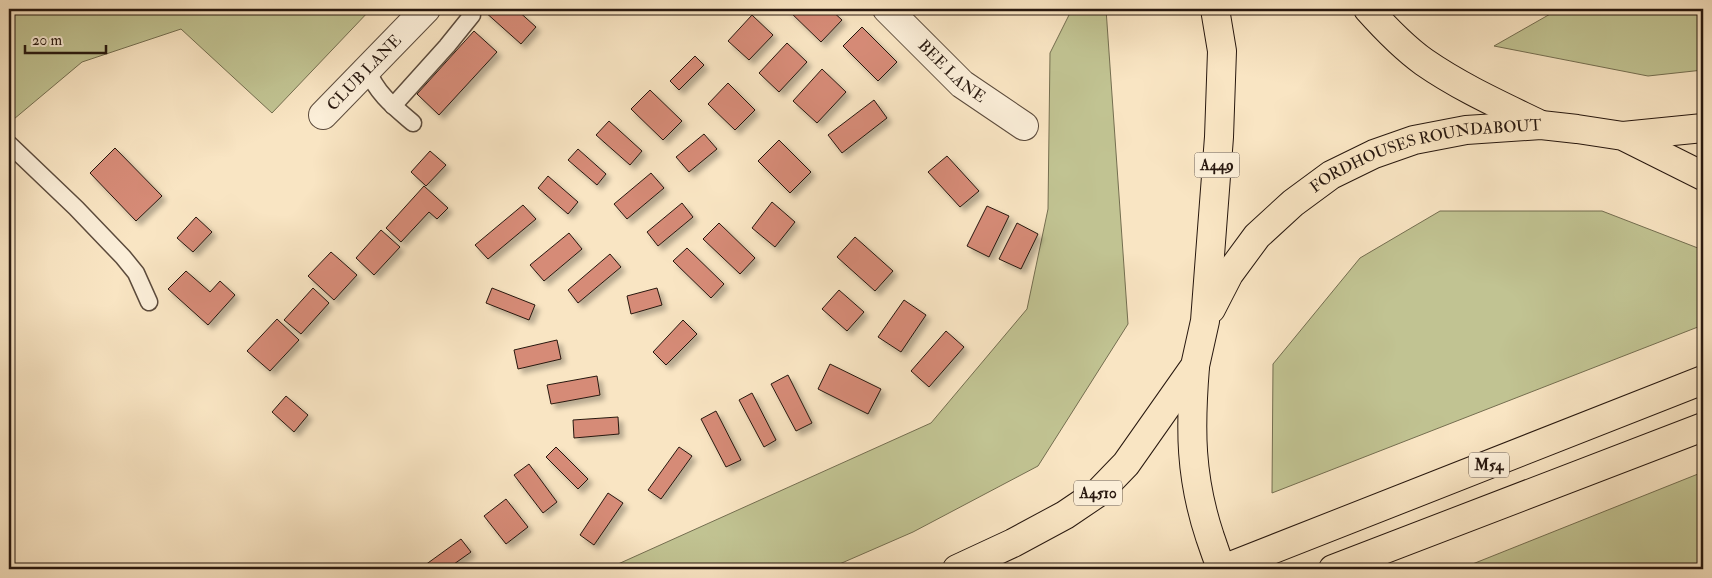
<svg xmlns="http://www.w3.org/2000/svg" width="1712" height="578" font-family="'IM FELL Double Pica',serif">
  <style>
    .green { fill: #c1c392; stroke: #746e50 }
    .building { fill: #d68b77; stroke: #28180f; filter: url(#shadow) }
    .lines { fill: none; stroke-linecap: round; stroke-linejoin: round }
    .lane-casing { stroke: #5c4b3c; stroke-width: 19 }
    .street-casing { stroke: #5c4b3c; stroke-width: 30 }
    .highway-casing { stroke: #28180f; stroke-width: 30 }
    .lane { stroke: #fbeed8; stroke-width: 16 }
    .street { stroke: #fbeed8; stroke-width: 28 }
    .highway { stroke: #f9e5c3; stroke-width: 28 }
    .labels { text-anchor: middle; dominant-baseline: central; stroke-width: 4; stroke-linejoin: round; paint-order: stroke }
    .shield { fill: #fbeed8; stroke: #67584b; stroke-width: 1 }
    .shield-label { font-size: 15px; font-weight: bold; fill: #28180f }
    .street-label { font-size: 16px; fill: #28180f; stroke: #fbeed8 }
  </style>
  <defs>
    <filter id="shadow"><feDropShadow dx="4.5" dy="4.5" stdDeviation="2.5" flood-color="#0004"/></filter>
  </defs>
  <rect width="100%" height="100%" fill="#f9e5c3"/>
  <filter id="stains"><feTurbulence type="fractalNoise" baseFrequency=".004" numOctaves="4"/><feColorMatrix values="0 0 0 0 .2 0 0 0 0 .09 0 0 0 0 .02 0 0 0 .5 -.17"/></filter>
  <radialGradient id="worn" r=".72"><stop offset=".6" stop-color="#630" stop-opacity="0"/><stop offset="1" stop-color="#630" stop-opacity=".3"/></radialGradient>
  <!-- green -->
  <g class="green">
    <polygon points="9,9 371,9 272,113 181,29 82,62 14,119 9,114"/>
    <polygon points="1072,9 1106,9 1128,324 1038,466 913,532 828,569 607,569 931,423 1027,309 1048,209 1050,53"/>
    <polygon points="1559,9 1703,9 1703,70 1648,76 1494,46"/>
    <polygon points="1440,211 1602,211 1703,250 1703,325 1272,493 1273,364 1360,258"/>
    <polygon points="1703,472 1703,569 1460,569"/>
  </g>
  <!-- building -->
  <g class="building">
    <polygon points="486,9 516,9 536,27 521,44 484,11"/>
    <polygon points="787,9 830,9 842,20 821,42"/>
    <polygon points="752,15 773,35 749,60 728,41"/>
    <polygon points="862,27 897,62 878,81 843,46"/>
    <polygon points="474,31 497,52 439,115 417,94"/>
    <polygon points="787,43 807,62 779,92 759,73"/>
    <polygon points="695,56 704,65 679,90 670,81"/>
    <polygon points="822,69 846,92 817,123 793,101"/>
    <polygon points="728,83 755,110 735,130 708,104"/>
    <polygon points="650,90 682,121 663,140 631,109"/>
    <polygon points="874,100 887,118 842,153 828,135"/>
    <polygon points="609,121 642,151 630,165 596,135"/>
    <polygon points="704,134 717,149 689,172 676,157"/>
    <polygon points="779,140 811,172 790,193 758,161"/>
    <polygon points="115,148 162,196 136,221 90,173"/>
    <polygon points="578,149 606,174 597,185 568,160"/>
    <polygon points="430,151 446,165 426,186 411,172"/>
    <polygon points="947,156 979,191 960,207 928,172"/>
    <polygon points="651,173 664,188 627,219 614,204"/>
    <polygon points="548,176 578,202 568,214 538,188"/>
    <polygon points="424,186 448,208 437,219 429,212 401,242 386,228"/>
    <polygon points="772,202 795,222 775,247 752,228"/>
    <polygon points="682,203 693,217 658,246 647,232"/>
    <polygon points="523,205 536,219 488,259 475,245"/>
    <polygon points="987,206 1009,216 989,257 967,246"/>
    <polygon points="196,217 212,232 193,252 177,238"/>
    <polygon points="719,223 755,258 740,274 703,239"/>
    <polygon points="1017,223 1038,234 1021,269 999,259"/>
    <polygon points="381,230 400,247 374,275 356,258"/>
    <polygon points="569,233 582,249 544,281 530,265"/>
    <polygon points="855,237 893,271 875,291 837,257"/>
    <polygon points="687,248 724,284 711,298 673,261"/>
    <polygon points="331,252 357,275 334,300 308,276"/>
    <polygon points="610,254 621,267 578,303 568,290"/>
    <polygon points="186,271 210,292 220,281 235,295 208,325 168,289"/>
    <polygon points="313,288 329,303 301,334 284,320"/>
    <polygon points="492,288 535,305 529,320 486,303"/>
    <polygon points="657,288 662,305 631,314 627,296"/>
    <polygon points="839,290 864,312 847,331 822,309"/>
    <polygon points="904,300 926,315 901,352 878,337"/>
    <polygon points="277,319 299,340 270,371 247,351"/>
    <polygon points="683,320 697,334 666,365 653,352"/>
    <polygon points="946,331 964,347 929,387 911,371"/>
    <polygon points="557,340 561,359 518,369 514,350"/>
    <polygon points="830,364 881,389 868,414 818,389"/>
    <polygon points="788,375 812,423 796,431 771,384"/>
    <polygon points="597,376 600,395 551,404 547,385"/>
    <polygon points="752,393 776,440 764,447 739,400"/>
    <polygon points="286,396 308,415 294,432 272,412"/>
    <polygon points="716,411 741,460 726,467 701,419"/>
    <polygon points="618,417 619,434 574,438 573,420"/>
    <polygon points="556,447 588,479 578,489 546,457"/>
    <polygon points="679,447 692,456 661,499 648,490"/>
    <polygon points="529,464 557,502 543,513 514,475"/>
    <polygon points="608,493 623,503 594,545 580,535"/>
    <polygon points="506,499 528,527 506,544 484,516"/>
    <polygon points="461,539 471,552 447,569 422,569 421,568"/>
  </g>
  <g class="lines">
    <!-- lane casing -->
    <g class="lane-casing">
      <g id="lane">
        <path d="M367,69C377,94 393,106 413,123"/>
        <polyline points="393,106 447,46 472,15 471,9"/>
        <polyline points="9,144 76,208 123,257 136,273 149,302"/>
      </g>
    </g>
    <!-- street casing -->
    <g class="street-casing">
      <g id="street">
        <path id="s1" d="M887,9L962,84L1024,126"/>
        <path id="s2" d="M323,115L426,9"/>
      </g>
    </g>
    <!-- highway casing -->
    <g class="highway-casing">
      <g id="highway">
        <path d="M1368,9C1385,28 1403,47 1424,62C1460,87 1500,105 1539,124"/>
        <polyline points="1623,136 1703,128"/>
        <path id="s3" d="M1211,309L1229,274L1257,236L1293,203L1331,175L1374,154L1414,140L1466,130L1541,125L1577,129L1623,136L1703,176"/>
        <path d="M1195,367C1190,429 1190,477 1210,537C1214,548 1217,559 1222,569"/>
        <polyline points="957,569 1013,543 1065,515 1099,492 1126,464 1195,366 1205,321 1219,137 1222,51 1215,9"/>
        <polyline points="1223,569 1703,380"/>
        <polyline points="1333,569 1703,427"/>
      </g>
    </g>
    <!-- lane -->
    <use href="#lane" class="lane"/>
    <!-- street -->
    <use href="#street" class="street"/>
    <!-- highway -->
    <use href="#highway" class="highway"/>
  </g>
  <g class="labels">
    <!-- shield labels -->
    <g class="shield">
      <rect x="1194.5" y="152.5" width="45" height="25" rx="4"/>
      <rect x="1469" y="452.5" width="40" height="25" rx="4"/>
      <rect x="1074" y="480.5" width="48" height="25" rx="4"/>
    </g>
    <g class="shield-label">
      <text x="1217" y="165">A449</text>
      <text x="1489" y="465">M54</text>
      <text x="1098" y="493">A4510</text>
    </g>
    <!-- street labels -->
    <g class="street-label">
      <text stroke="none"><textPath href="#s1" startOffset="90">BEE LANE</textPath></text>
      <text stroke="none"><textPath href="#s2" startOffset="59">CLUB LANE</textPath></text>
      <text stroke="none"><textPath href="#s3" startOffset="280">FORDHOUSES ROUNDABOUT</textPath></text>
    </g>
  </g>
  <!-- margin -->
  <rect width="1712" height="578" fill="none" stroke="#f9e5c3" stroke-width="30"/>
  <rect x="10" y="10" width="1692" height="558" fill="none" stroke="#28180f" stroke-width="2.5"/>
  <rect x="15" y="15" width="1682" height="548" fill="none" stroke="#28180f"/>
  <!-- scale -->
  <path d="M25 45v8h81v-8" fill="none" stroke="#28180f" stroke-width="2.5"/>
  <text x="32" y="45" font-size="15" fill="#28180f" stroke="#fbeed8" stroke-width="4" paint-order="stroke">20 m</text>
  <rect width="100%" height="100%" filter="url(#stains)"/>
  <rect width="100%" height="100%" fill="url(#worn)"/>
</svg>
